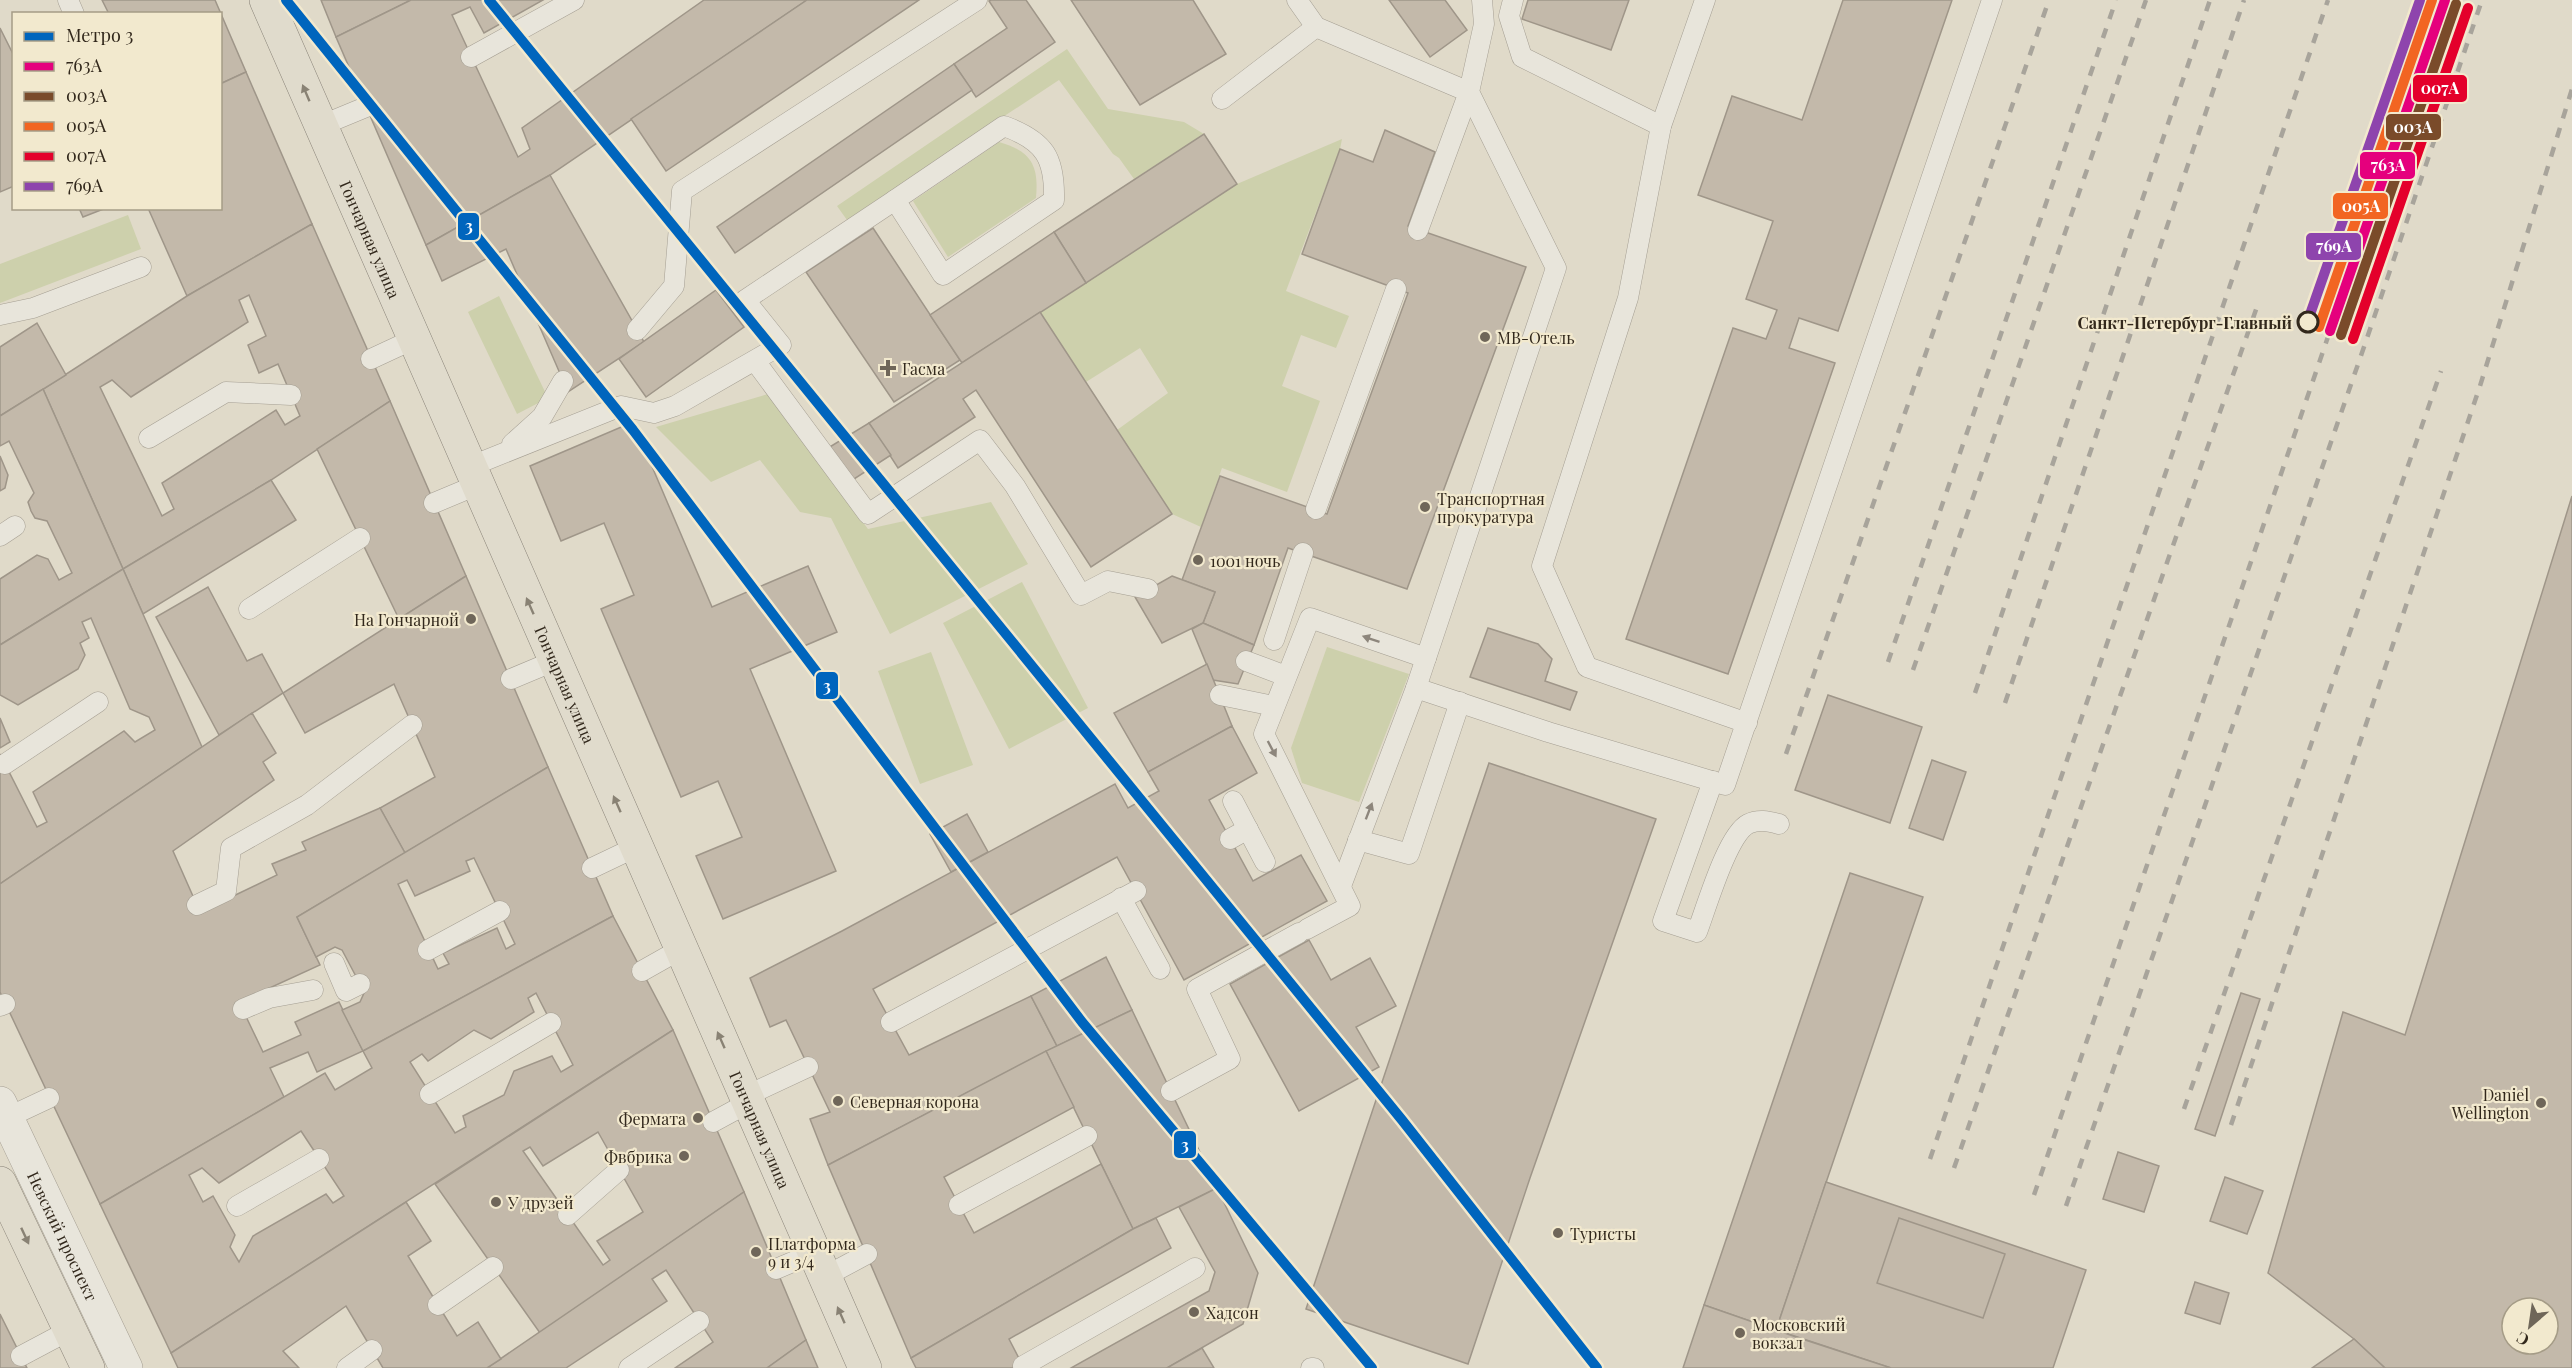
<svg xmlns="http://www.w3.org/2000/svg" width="2572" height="1368" font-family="'Playfair Display',serif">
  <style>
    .green { fill: #cdd0ac }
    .building { fill: #c3b9aa; stroke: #9f9689; stroke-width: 1.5; fill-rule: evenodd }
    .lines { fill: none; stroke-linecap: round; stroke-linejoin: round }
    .lane-casing { stroke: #a59f93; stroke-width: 21 }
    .street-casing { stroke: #a59f93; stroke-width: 34 }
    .primary-casing { stroke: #8a8479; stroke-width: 34 }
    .lane { stroke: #e8e5db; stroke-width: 20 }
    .street { stroke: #e8e5db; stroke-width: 33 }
    .primary { stroke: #e0dbcc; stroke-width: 33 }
    .rail { stroke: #a8a49b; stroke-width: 4.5; stroke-dasharray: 10 10; stroke-linecap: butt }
    .rail-1-casing { stroke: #f2e9ce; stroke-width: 15 }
    .rail-2-casing { stroke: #f2e9ce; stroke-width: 15 }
    .rail-3-casing { stroke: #f2e9ce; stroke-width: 15 }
    .rail-4-casing { stroke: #f2e9ce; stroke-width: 15 }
    .rail-5-casing { stroke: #f2e9ce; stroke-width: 15 }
    .rail-1 { stroke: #e5007d; stroke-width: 10 }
    .rail-2 { stroke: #7a4b2a; stroke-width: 10 }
    .rail-3 { stroke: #f26522; stroke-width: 10 }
    .rail-4 { stroke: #e4002b; stroke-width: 10 }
    .rail-5 { stroke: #8e44ad; stroke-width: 10 }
    .metro-1-casing { stroke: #f2e9ce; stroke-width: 15 }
    .metro-1 { stroke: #0065bd; stroke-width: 10 }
    .oneway { fill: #898274 }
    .oneway2 { fill: #8d867c }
    .stop-dot { fill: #f2e9ce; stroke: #32281c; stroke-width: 3 }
    .poi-dot { fill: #6f6659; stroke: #f2e9ce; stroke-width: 2 }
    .labels { text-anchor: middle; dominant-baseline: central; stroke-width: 4.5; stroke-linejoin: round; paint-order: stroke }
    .street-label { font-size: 16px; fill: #32281c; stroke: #f2e9ce }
    .stop-label { font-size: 16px; font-weight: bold; fill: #32281c; stroke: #f2e9ce; text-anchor: end }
    .poi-label { font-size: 16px; fill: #32281c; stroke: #f2e9ce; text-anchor: start }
    .line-badge { stroke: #f2e9ce; stroke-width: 2 }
    .badge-label { font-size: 16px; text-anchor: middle; font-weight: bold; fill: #fff }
  </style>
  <rect width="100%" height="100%" fill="#e0dac9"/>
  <!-- green -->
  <g class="green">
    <polygon points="1067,49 1108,109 1184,122 1204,134 1134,179 1119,158 1113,154 1059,80 847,220 837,206"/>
    <polygon points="1342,139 1340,149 1286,291 1349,316 1336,348 1301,335 1282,386 1320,401 1287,492 1222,468 1201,527 1172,514 1117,430 1168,393 1140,348 1086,382 1040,312 1237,184"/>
    <path d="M999,142C1031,151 1039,165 1036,198L948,257L913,201Z"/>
    <polygon points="128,215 141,249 0,303 0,264"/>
    <polygon points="499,296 548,398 517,414 468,312"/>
    <polygon points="768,394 868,529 991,502 1028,564 890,634 831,518 800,512 760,460 711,482 656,427"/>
    <polygon points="1022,582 1088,708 1009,749 943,623"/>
    <polygon points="1327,647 1409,674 1359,802 1302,783 1291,748"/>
    <polygon points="931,652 973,765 920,784 878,671"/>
  </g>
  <!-- building -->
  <g class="building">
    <polygon points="102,0 215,0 246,72 220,84 220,14 109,14"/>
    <polygon points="321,0 411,0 336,37"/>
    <polygon points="411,0 543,0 484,33 470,7 452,15 518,157 530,149 522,128 704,0 807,0 550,175 426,245 336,37"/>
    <polygon points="807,0 919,0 666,171 631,119"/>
    <polygon points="991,0 1026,0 1055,42 976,97 954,64 1007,28 989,1"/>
    <polygon points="1071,0 1193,0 1226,54 1140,105"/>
    <polygon points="1389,0 1445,0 1467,30 1430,57"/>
    <polygon points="1528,0 1629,0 1611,50 1522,19"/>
    <polygon points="1843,0 1952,0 1838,331 1799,318 1789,348 1835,363 1728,674 1626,639 1733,328 1766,339 1777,310 1746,299 1773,221 1698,195 1732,96 1802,120"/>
    <polygon points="0,28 14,56 14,186 0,192"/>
    <polygon points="954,64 972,90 735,253 717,227"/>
    <polygon points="246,72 312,224 187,296 148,208 220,208 220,84"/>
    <polygon points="1385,130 1435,152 1408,226 1526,267 1407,589 1288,548 1254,645 1203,623 1215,592 1182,580 1220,476 1327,514 1408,293 1302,254 1340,149 1373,162"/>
    <polygon points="1204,134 1237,184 1086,283 1054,232"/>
    <polygon points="550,175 644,342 568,392 506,249 442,281 426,245"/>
    <polygon points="79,208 106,208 83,217"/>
    <path d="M312,224L390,401L271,480L123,569L43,389L187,296ZM249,295L266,336L248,345L259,373L278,364L300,416L285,425L276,410L162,483L174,509L162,516L100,387L112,380L131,397L248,322L239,300Z"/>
    <polygon points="873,228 960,360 894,402 806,272"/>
    <polygon points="1054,232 1086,283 962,363 930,315"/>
    <polygon points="716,290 744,327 646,397 619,359"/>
    <polygon points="1040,312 1172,514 1091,567 976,390 963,399 975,417 898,468 869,423"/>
    <polygon points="37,323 66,375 0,416 0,347"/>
    <polygon points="43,389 123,569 0,645 0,579 37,555 48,559 59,580 72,573 47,521 35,518 31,511 28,502 34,493 9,441 0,446 0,416"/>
    <polygon points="390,401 466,576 399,619 317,449"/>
    <polygon points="633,422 712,607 808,566 837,632 750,669 836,871 723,919 696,856 742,837 718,781 681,797 601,609 634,595 604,523 561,541 530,466"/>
    <polygon points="869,423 891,455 851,481 828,448"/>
    <polygon points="0,456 8,475 5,488 0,491"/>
    <polygon points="271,480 296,520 143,614 123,569"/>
    <path d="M2572,496V1368H2385L2354,1339L2268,1273L2343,1012L2405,1035ZM2512,1308H2548V1344H2512Z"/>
    <polygon points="123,569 202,747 0,884 0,754 37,827 47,822 33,792 124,731 135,742 155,730 149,717 130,709 91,618 82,622 89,638 80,643 85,655 78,669 18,705 0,695 0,645"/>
    <polygon points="466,576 548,767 405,853 380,808 435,777 394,684 305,733 283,693"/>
    <polygon points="1172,576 1215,592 1203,623 1162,643 1135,597"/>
    <polygon points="208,587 247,661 262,654 283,693 219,735 156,617"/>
    <polygon points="1203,623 1254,645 1238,684 1213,680 1192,629"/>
    <polygon points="1488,628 1538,644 1552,659 1545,681 1577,692 1570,710 1470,677"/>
    <polygon points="1207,664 1232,726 1148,772 1114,713"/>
    <polygon points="1828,695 1922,727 1890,823 1795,790"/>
    <polygon points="252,713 276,753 263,762 274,780 173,851 200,912 277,875 272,864 306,850 302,842 380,808 405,853 297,917 320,965 239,1002 263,1052 301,1035 295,1022 339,1002 363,1051 317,1072 308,1052 270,1068 284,1097 100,1204 0,992 0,884"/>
    <polygon points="0,718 10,742 0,748"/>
    <polygon points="1232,726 1257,773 1209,800 1253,881 1301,855 1327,901 1184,980 1117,857 873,989 909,1055 1031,996 1057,1046 828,1165 810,1119 830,1112 786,1020 770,1027 750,978 842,931 1115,784 1128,808 1159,791 1148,772"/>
    <polygon points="1932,760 1966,772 1943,840 1909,828"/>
    <polygon points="1489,763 1656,819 1530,1178 1468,1364 1306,1309"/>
    <path d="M548,767L613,916L363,1051L342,1010L360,1002L364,993L360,984L342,950L335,947L316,957L297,917ZM474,858L515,944L506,949L497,928L443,953L449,964L438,969L398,884L407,880L415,896L470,871L466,861Z"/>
    <polygon points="967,814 988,852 951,872 930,834"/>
    <polygon points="1850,873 1923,897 1776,1330 1704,1305"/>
    <path d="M613,916L673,1030L171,1353L100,1204L325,1073L335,1090L372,1068L363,1051ZM536,993L573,1065L561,1072L552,1056L514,1071L504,1095L463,1116L466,1127L455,1133L410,1062L422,1054L428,1061L474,1030L491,1039L534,1012L528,998ZM301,1131L344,1196L333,1203L326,1194L253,1236L239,1262L230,1247L235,1235L213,1196L203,1202L189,1175L202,1168L219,1183Z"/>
    <polygon points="1309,940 1331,980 1370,958 1396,1006 1356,1027 1379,1067 1299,1111 1230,984"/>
    <polygon points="1106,957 1132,1010 1057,1046 1031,996"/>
    <polygon points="2241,993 2260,999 2215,1136 2195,1129"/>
    <polygon points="1132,1010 1217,1188 1133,1229 1046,1051"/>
    <path d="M673,1030L744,1192L540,1333L435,1184ZM598,1132L643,1212L597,1241L610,1260L603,1265L523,1151L530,1147L543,1166Z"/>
    <polygon points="1046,1051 1074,1107 944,1177 974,1233 1101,1164 1133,1229 911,1358 828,1165"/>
    <polygon points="2118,1152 2159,1166 2144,1212 2103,1199"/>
    <polygon points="2225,1177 2263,1191 2247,1234 2210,1221"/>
    <polygon points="1826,1182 2086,1270 2053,1368 1891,1368 1776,1330"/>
    <polygon points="1217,1188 1258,1273 1243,1324 1167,1368 1071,1368 1209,1291 1215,1272 1179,1207"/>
    <polygon points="744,1192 806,1340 767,1368 675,1368 713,1342 666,1270 652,1279 667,1301 566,1368 487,1368"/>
    <polygon points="406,1202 431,1241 408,1256 438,1305 457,1336 478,1322 501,1359 487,1368 383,1368 346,1306 283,1351 299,1368 178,1368 171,1353"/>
    <polygon points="1156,1218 1171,1248 1009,1339 1024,1368 916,1368 911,1358 1133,1229"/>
    <polygon points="1899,1218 2005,1254 1983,1318 1877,1283"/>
    <polygon points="2195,1282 2229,1293 2220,1324 2185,1313"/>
    <polygon points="1704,1305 1796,1337 1891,1368 1683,1368"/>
    <polygon points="0,1314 27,1368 0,1368"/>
    <polygon points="2354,1339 2385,1368 2312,1368"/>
    <polygon points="806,1340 818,1368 767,1368"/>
    <polygon points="1202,1348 1214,1368 1167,1368"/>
  </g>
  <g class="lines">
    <!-- lane casing -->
    <g class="lane-casing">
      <g id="lane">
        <polyline points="68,0 74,14"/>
        <polyline points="1297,0 1316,27 1469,92 1418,230"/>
        <polyline points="1513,0 1509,16 1522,57 1661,126"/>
        <polyline points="1705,0 1661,126 1628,298 1542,566 1587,667 1747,723"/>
        <polyline points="471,57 574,0"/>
        <polyline points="1222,99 1316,27"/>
        <polyline points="320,126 366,107"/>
        <path d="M1004,126C1045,141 1055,158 1054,200L943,275L895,200Z"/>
        <polyline points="0,315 33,308 141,267"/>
        <polyline points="637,330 674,286 682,191 977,0"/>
        <polyline points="371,359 414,339"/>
        <polyline points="755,361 868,514 980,440 1015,486 1081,595 1108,581 1148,589"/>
        <polyline points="149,438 226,392 291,395"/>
        <polyline points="512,444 542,417 563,381"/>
        <polyline points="469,467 621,406 654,413 675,406 781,345 745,300 895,200"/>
        <polyline points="434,503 477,485"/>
        <polyline points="1316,509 1396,289"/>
        <polyline points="0,536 15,526"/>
        <polyline points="249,609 360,538"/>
        <polyline points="1274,640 1303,553"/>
        <polyline points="1246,661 1286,676"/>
        <polyline points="511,679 554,661"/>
        <polyline points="1416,688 1548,732 1725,785 1992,0"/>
        <polyline points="1220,695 1274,706"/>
        <polyline points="5,764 98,702"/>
        <path d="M1713,781L1663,921L1697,932C1706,909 1727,835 1748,824C1758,819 1768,821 1779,824"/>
        <polyline points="1233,801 1265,862"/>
        <polyline points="1230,839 1248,829"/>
        <polyline points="1358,840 1409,854 1460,702"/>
        <polyline points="592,868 636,847"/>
        <polyline points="1341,886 1416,688 1556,268 1469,92 1484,24 1482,0"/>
        <polyline points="1121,898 1160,969"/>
        <polyline points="197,905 226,891 231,848 307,805 412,725"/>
        <polyline points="1307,929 1350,906 1264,734 1310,618 1426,658"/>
        <polyline points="428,950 500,911"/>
        <polyline points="334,963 346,991 360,984"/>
        <polyline points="642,971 681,949"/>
        <polyline points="0,1006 5,1004"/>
        <polyline points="243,1009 269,998 313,990"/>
        <polyline points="891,1022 1136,891"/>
        <polyline points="1171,1091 1230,1059 1197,989 1299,933"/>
        <polyline points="430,1094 551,1023"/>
        <polyline points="746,1096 808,1067"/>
        <polyline points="0,1121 49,1098"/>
        <polyline points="713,1122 748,1103"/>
        <polyline points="959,1205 1087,1136"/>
        <polyline points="237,1206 319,1159"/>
        <polyline points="568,1215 619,1170"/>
        <polyline points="776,1269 814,1253"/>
        <polyline points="824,1277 867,1254"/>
        <polyline points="438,1305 493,1267"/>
        <polyline points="21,1356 70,1330"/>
        <polyline points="1023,1366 1195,1268"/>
        <polyline points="347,1368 372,1350"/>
        <polyline points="629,1368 699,1321"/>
        <polyline points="1311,1368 1314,1368"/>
      </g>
    </g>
    <!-- street casing -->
    <g class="street-casing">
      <g id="street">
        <path id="s1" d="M0,1103L126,1368"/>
      </g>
    </g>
    <!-- primary casing -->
    <g class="primary-casing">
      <g id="primary">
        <path id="s2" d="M266,0L865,1368"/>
        <polyline points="0,1183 88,1368"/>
      </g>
    </g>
    <!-- lane -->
    <use href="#lane" class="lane"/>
    <!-- street -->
    <use href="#street" class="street"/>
    <!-- primary -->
    <use href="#primary" class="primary"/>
    <!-- rail -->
    <g class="rail">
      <polyline points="1888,662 2116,0"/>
      <polyline points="1913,670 2146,0"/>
      <polyline points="1975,693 2210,0"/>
      <polyline points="2005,703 2244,0"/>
      <polyline points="1786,754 2049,0"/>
      <polyline points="2184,1109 2441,371"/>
      <polyline points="2231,1125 2480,386 2572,89"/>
      <polyline points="1930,1159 2328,0"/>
      <polyline points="1954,1168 2258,304"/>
      <polyline points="2034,1195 2330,331"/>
      <polyline points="2066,1206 2365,344 2482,0"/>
    </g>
    <!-- rail-1 casing -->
    <g class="rail-1-casing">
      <polyline id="rail-1" points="2330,331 2445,0"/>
    </g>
    <!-- rail-2 casing -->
    <g class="rail-2-casing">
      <polyline id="rail-2" points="2341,335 2456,4"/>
    </g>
    <!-- rail-3 casing -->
    <g class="rail-3-casing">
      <polyline id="rail-3" points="2319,327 2432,0"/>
    </g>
    <!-- rail-4 casing -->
    <g class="rail-4-casing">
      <polyline id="rail-4" points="2353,339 2468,8"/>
    </g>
    <!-- rail-5 casing -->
    <g class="rail-5-casing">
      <polyline id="rail-5" points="2307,323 2420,0"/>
    </g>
    <!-- rail-1 -->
    <use href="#rail-1" class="rail-1"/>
    <!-- rail-2 -->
    <use href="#rail-2" class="rail-2"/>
    <!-- rail-3 -->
    <use href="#rail-3" class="rail-3"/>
    <!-- rail-4 -->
    <use href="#rail-4" class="rail-4"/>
    <!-- rail-5 -->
    <use href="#rail-5" class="rail-5"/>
    <!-- metro-1 casing -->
    <g class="metro-1-casing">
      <g id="metro-1">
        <polyline points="286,0 633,430 1082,1022 1372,1368"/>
        <polyline points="489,0 1402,1120 1597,1368"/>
      </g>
    </g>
    <!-- metro-1 -->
    <use href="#metro-1" class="metro-1"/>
  </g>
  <!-- one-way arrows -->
  <defs><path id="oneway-solid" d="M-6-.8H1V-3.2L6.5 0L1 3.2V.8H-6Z" transform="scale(1.5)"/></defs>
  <g class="oneway">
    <use href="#oneway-solid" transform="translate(306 93) rotate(-113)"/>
    <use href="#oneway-solid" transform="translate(530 606) rotate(-114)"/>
    <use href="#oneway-solid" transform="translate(617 804) rotate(-114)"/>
    <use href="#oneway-solid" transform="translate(721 1040) rotate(-114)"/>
    <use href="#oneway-solid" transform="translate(25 1236) rotate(65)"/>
    <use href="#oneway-solid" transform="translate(841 1315) rotate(-114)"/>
  </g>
  <g class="oneway2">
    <use href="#oneway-solid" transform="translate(1371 639) rotate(-161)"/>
    <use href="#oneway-solid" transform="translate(1272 749) rotate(62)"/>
    <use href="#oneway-solid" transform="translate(1369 811) rotate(-69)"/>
  </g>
  <!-- markers -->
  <circle class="stop-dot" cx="2308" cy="322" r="10"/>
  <g class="poi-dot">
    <circle cx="1485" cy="337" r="6"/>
    <path d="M885 359h6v6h6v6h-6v6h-6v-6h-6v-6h6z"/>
    <circle cx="1425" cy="507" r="6"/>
    <circle cx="1198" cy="560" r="6"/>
    <circle cx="471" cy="619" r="6"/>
    <circle cx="838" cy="1101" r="6"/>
    <circle cx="2541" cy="1103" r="6"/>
    <circle cx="698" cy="1118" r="6"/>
    <circle cx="684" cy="1156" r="6"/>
    <circle cx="496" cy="1202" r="6"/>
    <circle cx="1558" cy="1233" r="6"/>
    <circle cx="756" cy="1252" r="6"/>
    <circle cx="1194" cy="1312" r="6"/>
    <circle cx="1740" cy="1333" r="6"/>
  </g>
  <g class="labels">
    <!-- street labels -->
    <g class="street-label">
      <text stroke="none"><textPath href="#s2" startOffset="261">Гончарная улица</textPath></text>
      <text stroke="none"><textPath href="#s2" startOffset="747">Гончарная улица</textPath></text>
      <text stroke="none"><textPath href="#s2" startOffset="1233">Гончарная улица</textPath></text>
      <text stroke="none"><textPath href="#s1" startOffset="147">Невский проспект</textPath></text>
    </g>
    <!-- stop labels -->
    <g class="stop-label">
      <text x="2292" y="322">Санкт-Петербург-Главный</text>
    </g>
    <!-- poi labels -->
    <g class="poi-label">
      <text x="1497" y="337">МВ-Отель</text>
      <text x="902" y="368">Гасма</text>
      <text x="1437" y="498">Транспортная<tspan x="1437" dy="18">прокуратура</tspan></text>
      <text x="1210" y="560">1001 ночь</text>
      <text x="459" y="619" text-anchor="end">На Гончарной</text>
      <text x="2529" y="1094" text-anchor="end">Daniel<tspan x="2529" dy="18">Wellington</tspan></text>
      <text x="850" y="1101">Северная корона</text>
      <text x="686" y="1118" text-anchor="end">Фермата</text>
      <text x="672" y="1156" text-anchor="end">Фвбрика</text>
      <text x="508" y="1202">У друзей</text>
      <text x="1570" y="1233">Туристы</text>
      <text x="768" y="1243">Платформа<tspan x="768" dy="18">9 и 3/4</tspan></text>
      <text x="1206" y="1312">Хадсон</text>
      <text x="1752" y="1324">Московский<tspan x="1752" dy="18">вокзал</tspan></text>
    </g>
  </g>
  <g class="line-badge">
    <rect x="2412" y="74" width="56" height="29" rx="6" fill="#e4002b"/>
    <rect x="2385" y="113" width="57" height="28" rx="6" fill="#7a4b2a"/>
    <rect x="2359" y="151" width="57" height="29" rx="6" fill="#e5007d"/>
    <rect x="2332" y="192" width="57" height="28" rx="6" fill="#f26522"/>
    <rect x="457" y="212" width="23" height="29" rx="6" fill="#0065bd"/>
    <rect x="2305" y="232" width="57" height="29" rx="6" fill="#8e44ad"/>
    <rect x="815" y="671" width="24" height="29" rx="6" fill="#0065bd"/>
    <rect x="1173" y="1130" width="24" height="29" rx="6" fill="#0065bd"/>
  </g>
  <g class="badge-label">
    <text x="2440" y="94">007А</text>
    <text x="2413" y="133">003А</text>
    <text x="2388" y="171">763А</text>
    <text x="2361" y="212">005А</text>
    <text x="469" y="232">3</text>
    <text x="2334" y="252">769А</text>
    <text x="827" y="692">3</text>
    <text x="1185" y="1151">3</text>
  </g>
  <!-- legend -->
  <rect x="12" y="12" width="210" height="198" fill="#f2e9ce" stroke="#a59c87" stroke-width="1.5"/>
  <rect x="24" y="32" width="30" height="9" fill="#0065bd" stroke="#a59c87" stroke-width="1.5"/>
  <text x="66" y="42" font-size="18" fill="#32281c">Метро 3</text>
  <rect x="24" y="62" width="30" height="9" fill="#e5007d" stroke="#a59c87" stroke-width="1.5"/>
  <text x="66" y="72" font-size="18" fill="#32281c">763А</text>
  <rect x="24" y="92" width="30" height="9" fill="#7a4b2a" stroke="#a59c87" stroke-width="1.5"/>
  <text x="66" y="102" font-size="18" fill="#32281c">003А</text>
  <rect x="24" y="122" width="30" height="9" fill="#f26522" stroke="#a59c87" stroke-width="1.5"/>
  <text x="66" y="132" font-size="18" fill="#32281c">005А</text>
  <rect x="24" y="152" width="30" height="9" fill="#e4002b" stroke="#a59c87" stroke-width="1.5"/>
  <text x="66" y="162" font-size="18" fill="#32281c">007А</text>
  <rect x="24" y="182" width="30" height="9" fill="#8e44ad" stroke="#a59c87" stroke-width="1.5"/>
  <text x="66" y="192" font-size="18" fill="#32281c">769А</text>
  <!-- north arrow -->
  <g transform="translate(2530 1326) rotate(209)"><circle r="28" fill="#f2e9ce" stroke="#a59c87" stroke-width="1.5"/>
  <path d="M0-4.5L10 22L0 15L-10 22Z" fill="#6f6659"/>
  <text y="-9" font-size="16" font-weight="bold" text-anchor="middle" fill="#32281c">С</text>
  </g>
</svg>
